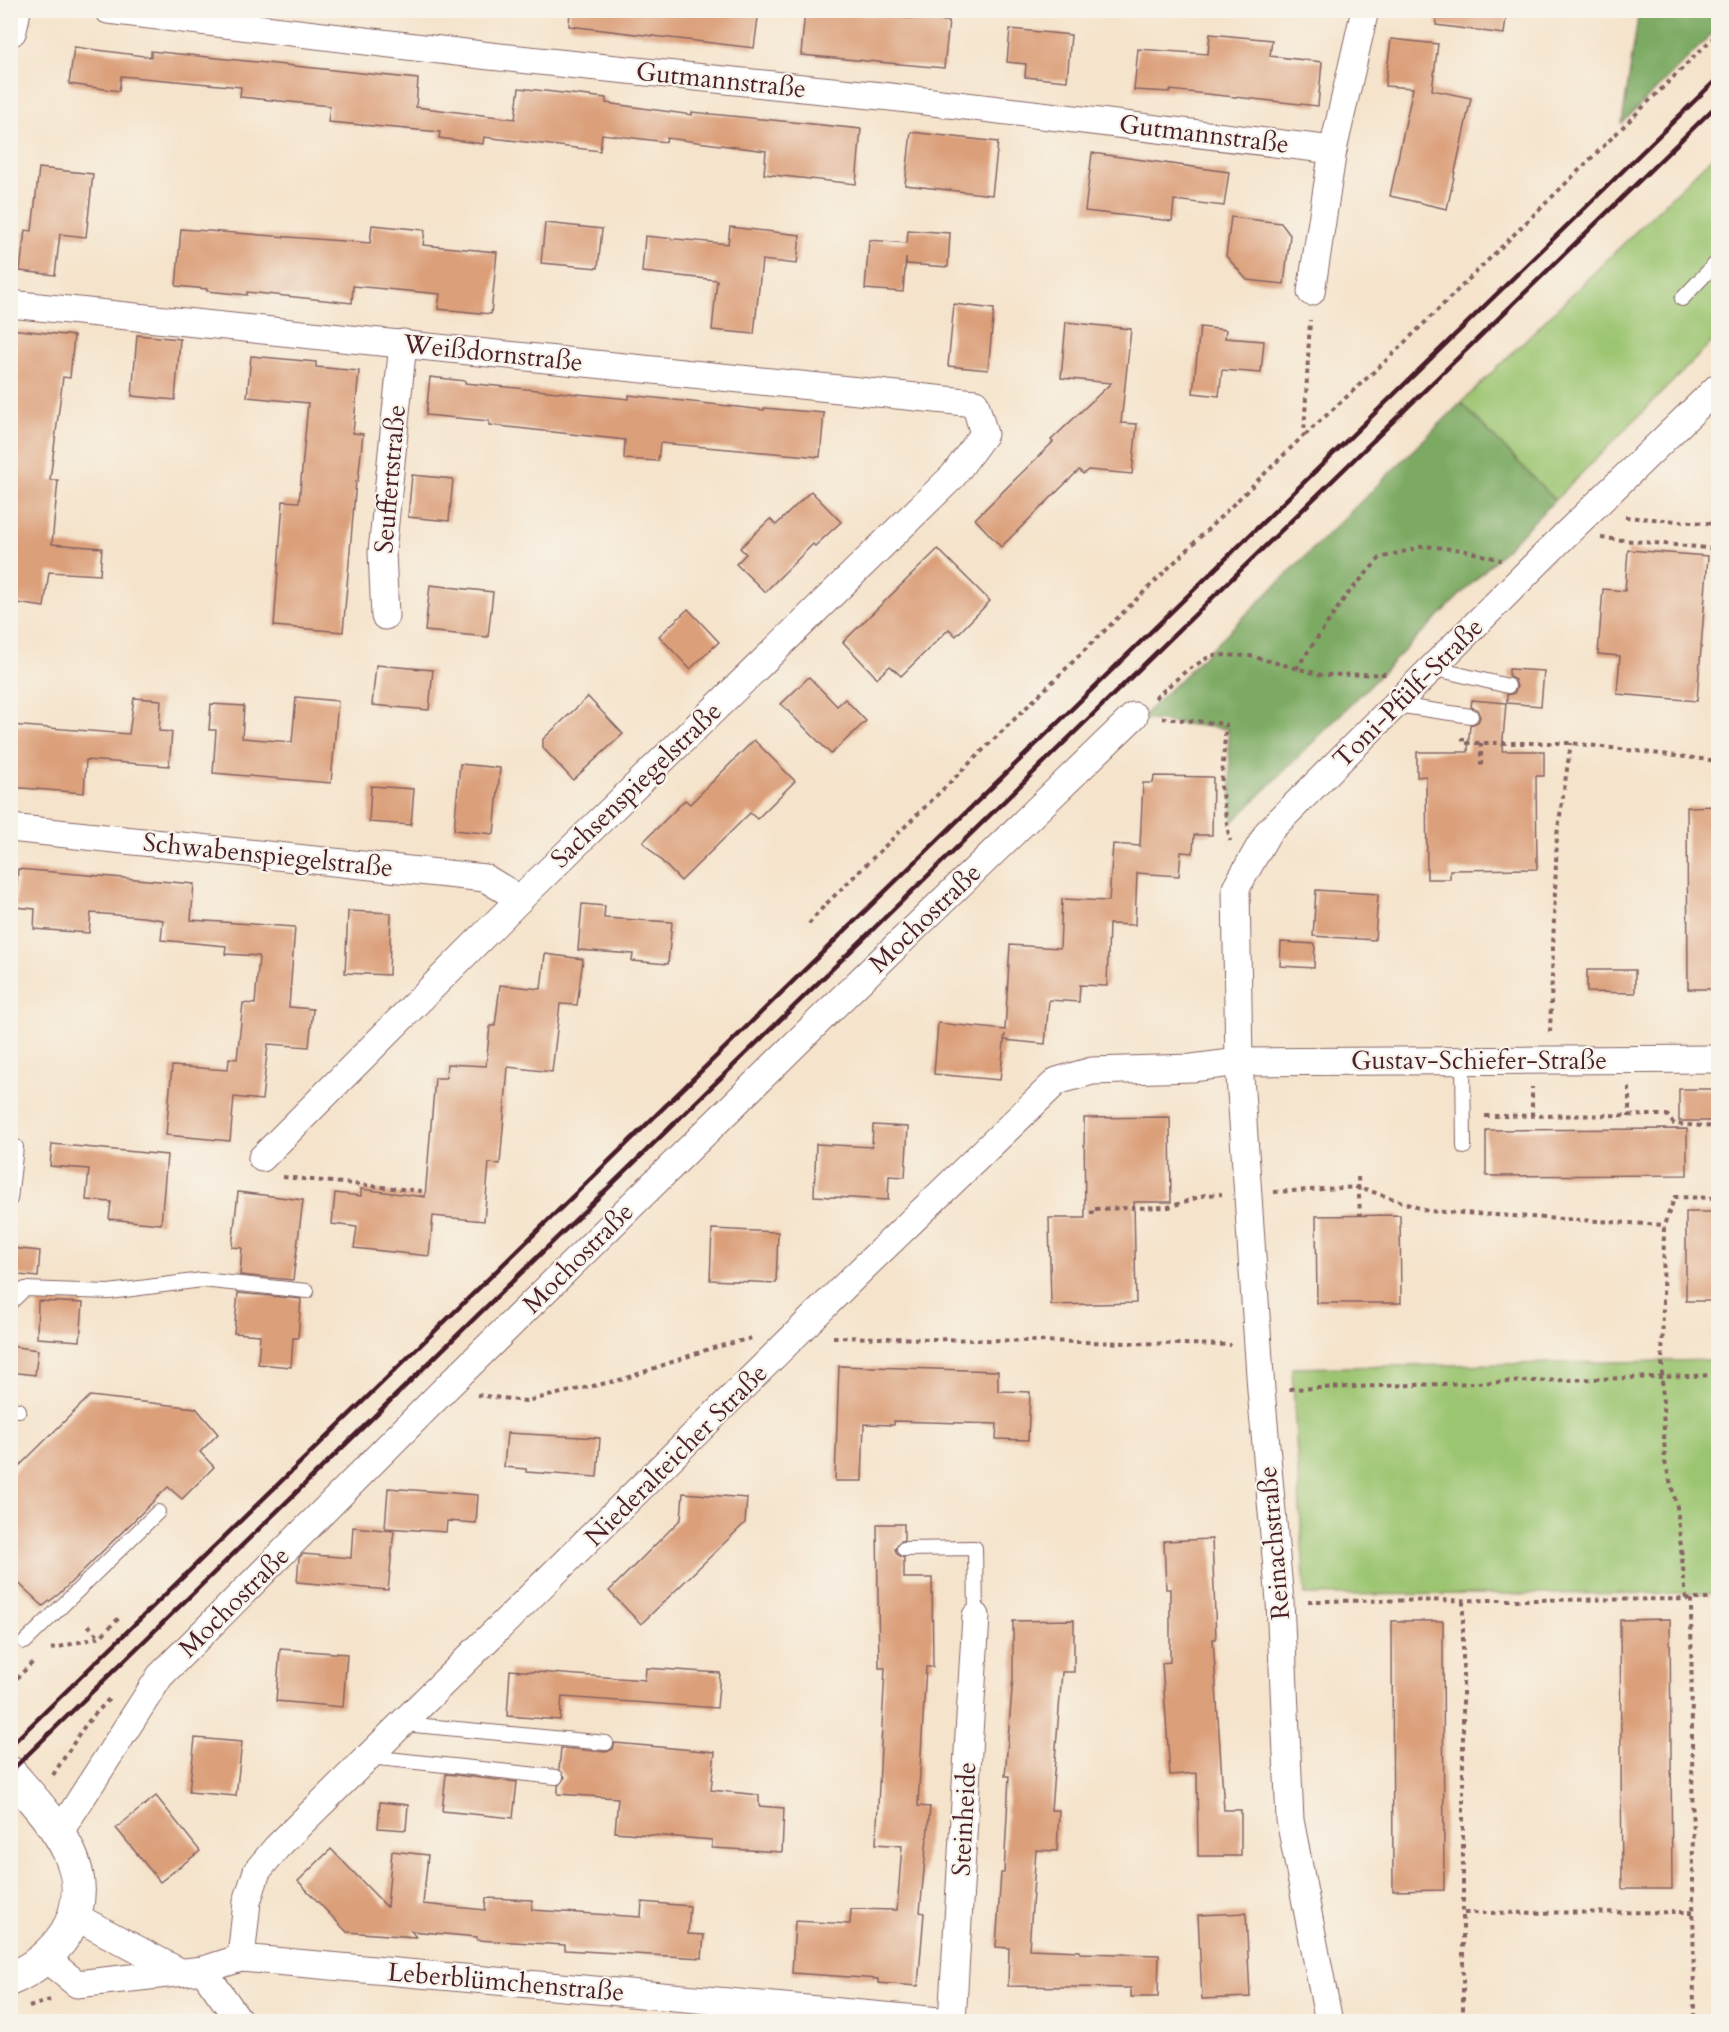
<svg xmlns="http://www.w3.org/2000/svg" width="1729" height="2032" font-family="Cardo,serif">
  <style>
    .green { fill: #9cc571; stroke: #73724e; stroke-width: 1.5 }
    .forest { fill: #7daa63; stroke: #646447; stroke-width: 1.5 }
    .building { fill: #db9f79 }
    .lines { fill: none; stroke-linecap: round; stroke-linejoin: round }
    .lane-casing { stroke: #866463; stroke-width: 16 }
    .street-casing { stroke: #866463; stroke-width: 29 }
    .secondary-casing { stroke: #866463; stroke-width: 35 }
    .path { stroke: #866463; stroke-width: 4; stroke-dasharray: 4.5 4.5; stroke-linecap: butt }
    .lane { stroke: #fff; stroke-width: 14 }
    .street { stroke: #fff; stroke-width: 27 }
    .secondary { stroke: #fff; stroke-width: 33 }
    .rail { stroke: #4a1f2b; stroke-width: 4.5 }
    .labels { text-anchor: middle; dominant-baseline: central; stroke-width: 4.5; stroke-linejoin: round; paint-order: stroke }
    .street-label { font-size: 26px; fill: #4a1f2b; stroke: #f7f3e8 }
  </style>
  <rect width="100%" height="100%" fill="#f7f3e8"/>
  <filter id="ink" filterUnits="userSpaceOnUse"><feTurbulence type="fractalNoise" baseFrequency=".0167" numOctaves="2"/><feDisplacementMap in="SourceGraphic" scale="12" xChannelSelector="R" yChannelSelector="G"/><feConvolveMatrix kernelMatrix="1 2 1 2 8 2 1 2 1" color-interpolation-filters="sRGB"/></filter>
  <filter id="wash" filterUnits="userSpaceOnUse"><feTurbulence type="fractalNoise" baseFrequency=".008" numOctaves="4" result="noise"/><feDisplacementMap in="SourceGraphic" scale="24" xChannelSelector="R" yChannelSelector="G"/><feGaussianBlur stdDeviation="1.35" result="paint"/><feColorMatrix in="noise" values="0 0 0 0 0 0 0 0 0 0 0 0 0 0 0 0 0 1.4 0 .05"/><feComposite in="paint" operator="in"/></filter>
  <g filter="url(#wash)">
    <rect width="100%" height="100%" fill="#f5e3cb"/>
    <!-- green -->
    <g class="green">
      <polygon points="1718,151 1718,336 1555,500 1461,403"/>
      <polygon points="1718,1360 1718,1593 1305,1595 1292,1368"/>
    </g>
    <!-- forest -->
    <g class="forest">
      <polygon points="1639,11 1718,11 1718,28 1622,123"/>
      <polygon points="1461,403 1555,500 1233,822 1228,729 1140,719"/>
    </g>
    <g id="blocks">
      <!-- building -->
      <g class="building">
        <polygon points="570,10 695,10 720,13 720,10 759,10 754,48 569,26"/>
        <polygon points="805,10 949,21 944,68 801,55"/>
        <polygon points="1437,10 1507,10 1504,34 1436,25"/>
        <polygon points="1010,29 1071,35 1067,81 1025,77 1026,64 1007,62"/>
        <polygon points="1210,34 1272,40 1270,56 1322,62 1318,106 1170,90 1170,92 1134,90 1138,49 1208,54"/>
        <polygon points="1391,39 1438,44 1432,90 1471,98 1447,209 1390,196 1413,88 1385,86"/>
        <polygon points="74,47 151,57 151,51 418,79 416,107 515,119 519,88 606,98 606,103 692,115 692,112 861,129 856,184 764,174 766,151 667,138 666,142 602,134 600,151 484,137 483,144 439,138 440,132 328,122 330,106 240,97 241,87 121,76 119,91 69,84"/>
        <polygon points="911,132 998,142 992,195 905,185"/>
        <polygon points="1092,153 1229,172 1224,206 1174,200 1172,221 1085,211"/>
        <polygon points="39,168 93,174 86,237 60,234 55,275 20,271 25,230 32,231"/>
        <polygon points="1231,217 1281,223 1290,235 1284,284 1247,280 1226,256"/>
        <polygon points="545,223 602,229 598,268 541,263"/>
        <polygon points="372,225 425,230 423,245 497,252 491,314 438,309 440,294 353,286 352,303 247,292 247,295 207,291 207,289 176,286 181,229 370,243"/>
        <polygon points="730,227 800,235 797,264 762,260 754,334 712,330 717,280 642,272 645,236 728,244"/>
        <polygon points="908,230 950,233 948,267 906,264 906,258 903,292 865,289 869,240 907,243"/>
        <polygon points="954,304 994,309 988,370 948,366"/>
        <polygon points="1066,322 1131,329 1121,423 1137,424 1132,474 1088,470 1083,474 1079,470 1001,547 975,519 1053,442 1051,440 1111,383 1061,378"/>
        <polygon points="1200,327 1226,330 1225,338 1264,341 1261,373 1222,370 1219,396 1193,393"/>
        <polygon points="10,329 74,336 70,378 63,377 50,480 58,480 52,544 102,548 100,575 49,572 44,607 10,602"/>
        <polygon points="137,335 180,339 175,400 132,396"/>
        <polygon points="251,356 316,362 316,367 359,371 353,433 363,434 358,481 356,481 343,632 274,626 283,501 299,502 308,403 247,397"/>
        <polygon points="430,377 465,381 465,383 629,399 629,395 764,410 764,408 824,413 820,457 660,443 658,461 624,459 625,440 489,425 489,421 426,415"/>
        <polygon points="412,475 453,479 449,521 408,517"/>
        <polygon points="811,491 841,522 815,546 813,544 765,592 736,564 746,554 740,548 770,519 776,525"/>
        <polygon points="938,549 990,601 956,636 949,629 901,676 890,666 877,678 843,642"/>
        <polygon points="1628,550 1708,556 1697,701 1617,694 1620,656 1598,654 1603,589 1625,591"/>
        <polygon points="430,585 493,592 488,637 425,631"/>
        <polygon points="688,609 719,642 690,669 659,636"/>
        <polygon points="376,665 433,670 429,710 372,705"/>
        <polygon points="1509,669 1544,671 1541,706 1507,703 1507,695 1514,693 1517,687 1515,680 1509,677"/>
        <polygon points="809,677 837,706 845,699 866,721 831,754 781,704"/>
        <polygon points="296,697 338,701 331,783 213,773 216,730 209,730 211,704 244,706 242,738 292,742"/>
        <polygon points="588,697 623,734 573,780 543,748 543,739"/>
        <polygon points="134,698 161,700 159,731 172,732 169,766 86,760 84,793 10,787 10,725 129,734"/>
        <polygon points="1472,700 1506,703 1502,751 1544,751 1544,776 1536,776 1537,869 1450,870 1450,879 1427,879 1426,776 1417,777 1417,752 1468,752 1470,725 1478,722 1480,717 1477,709 1471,707"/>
        <polygon points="754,740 795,781 757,819 750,813 681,881 643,842 685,800 690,804"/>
        <polygon points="460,764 500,768 494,834 454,830"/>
        <polygon points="1154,776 1213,777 1212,835 1194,835 1193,853 1181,852 1179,876 1137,873 1135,925 1109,924 1107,986 1080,985 1079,1002 1049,1000 1045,1044 1004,1040 1005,1034 1000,1080 934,1074 938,1023 1005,1030 1010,945 1060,948 1062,899 1109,901 1113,844 1140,846 1143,783 1153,783"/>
        <polygon points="371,786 414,789 411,825 369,822"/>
        <polygon points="1719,806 1719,989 1688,989 1687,807"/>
        <polygon points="18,869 194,884 191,920 295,927 289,1007 313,1009 309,1047 268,1044 262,1100 234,1097 230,1141 166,1135 172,1066 228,1070 229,1058 237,1059 243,1003 255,1004 259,956 225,954 226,946 161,940 163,920 143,917 91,913 89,933 34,929 35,909 15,907"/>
        <polygon points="1316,890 1378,894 1375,940 1313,936"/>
        <polygon points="582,904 605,906 604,918 672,922 668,964 632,961 633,954 578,950"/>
        <polygon points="348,911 391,913 389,975 345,973"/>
        <polygon points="1281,942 1315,944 1314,968 1280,966"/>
        <polygon points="545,954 583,959 577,1005 560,1004 552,1072 508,1067 500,1164 489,1163 484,1221 433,1216 429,1256 354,1248 357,1227 332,1224 335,1193 361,1196 361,1189 425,1197 435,1078 446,1078 447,1064 486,1066 490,1026 495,1026 500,985 541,989"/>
        <polygon points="1587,970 1635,970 1635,993 1587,992"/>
        <rect x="1679" y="1089" width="40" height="32"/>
        <polygon points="1170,1117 1171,1202 1134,1202 1136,1303 1051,1305 1049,1218 1085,1218 1084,1118"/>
        <polygon points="873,1125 908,1127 905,1177 889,1176 888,1200 814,1196 816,1144 872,1147"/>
        <polygon points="1687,1129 1687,1175 1486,1176 1486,1130"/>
        <polygon points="52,1144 167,1155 161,1224 109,1219 111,1202 86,1200 89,1169 50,1166"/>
        <polygon points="238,1192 303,1200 293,1280 240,1275 242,1248 232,1247"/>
        <rect x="1686" y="1212" width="33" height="89"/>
        <polygon points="1400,1215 1401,1303 1317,1303 1316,1216"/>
        <polygon points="712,1229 778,1232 776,1283 710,1280"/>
        <polygon points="10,1248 40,1251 38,1277 10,1274"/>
        <polygon points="238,1293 301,1299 298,1338 293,1338 291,1367 258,1364 260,1335 234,1333"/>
        <polygon points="38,1301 83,1303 80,1341 37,1338"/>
        <polygon points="10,1346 38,1350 35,1375 10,1372"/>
        <polygon points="839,1366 998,1371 998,1391 1030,1392 1028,1440 996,1439 997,1424 894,1421 894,1425 864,1424 862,1481 835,1481"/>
        <polygon points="90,1396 196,1408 218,1434 200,1452 214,1467 182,1499 168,1487 59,1594 43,1606 10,1575 10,1475"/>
        <polygon points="507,1433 600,1438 597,1477 526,1472 526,1469 504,1467"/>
        <polygon points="388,1488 478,1495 476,1523 447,1521 446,1532 385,1528"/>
        <polygon points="683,1493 747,1498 745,1523 641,1624 609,1591 681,1519"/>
        <polygon points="877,1524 904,1524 904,1540 899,1542 895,1549 897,1554 904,1558 904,1578 932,1578 933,1667 926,1667 918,1806 930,1807 920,1912 924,1913 918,1986 878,1983 878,1979 792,1973 795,1921 850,1924 851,1909 897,1910 902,1846 876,1844 885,1668 879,1668"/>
        <polygon points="353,1527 394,1531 388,1590 297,1582 299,1558 303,1554 351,1558"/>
        <polygon points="1212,1539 1216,1639 1213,1639 1224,1810 1241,1810 1241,1856 1198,1856 1197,1773 1170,1775 1162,1663 1170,1662 1170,1589 1166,1589 1164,1541"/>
        <polygon points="1670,1619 1672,1889 1622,1889 1620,1620"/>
        <polygon points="1074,1620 1074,1672 1062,1672 1051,1810 1059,1810 1057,1851 1036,1850 1029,1949 1080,1951 1080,1953 1159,1955 1158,1997 1131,1997 1131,1988 1008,1986 1009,1948 996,1947 1001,1873 1004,1873 1009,1776 1005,1776 1013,1677 1013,1621"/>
        <polygon points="1392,1621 1443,1621 1444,1890 1393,1891"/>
        <polygon points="280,1649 347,1654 343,1707 276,1701"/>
        <polygon points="646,1668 720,1673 717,1708 562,1697 560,1720 507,1716 510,1670 645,1680"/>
        <polygon points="195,1738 242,1742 236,1796 189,1792"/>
        <polygon points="615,1743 715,1752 711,1790 759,1795 759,1806 784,1808 782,1852 712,1848 712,1840 615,1832 618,1798 558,1794 558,1786 565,1777 559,1769 561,1748 606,1752 613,1749"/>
        <polygon points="446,1774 517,1782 513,1818 442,1811"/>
        <polygon points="156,1796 200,1851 160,1882 116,1828"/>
        <polygon points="380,1802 408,1805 406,1830 378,1828"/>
        <polygon points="331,1849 387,1907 392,1851 428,1855 423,1904 485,1910 486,1898 532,1900 532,1910 641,1917 642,1902 690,1906 688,1934 704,1935 702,1958 565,1950 565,1945 477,1940 477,1937 411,1931 416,1937 347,1932 298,1881"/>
        <polygon points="1246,1913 1250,1997 1202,1999 1198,1915"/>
      </g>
    </g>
  </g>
  <g filter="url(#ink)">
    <use href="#blocks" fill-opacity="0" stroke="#866463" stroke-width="1.5"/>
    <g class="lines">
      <!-- lane casing -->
      <g class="lane-casing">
        <g id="lane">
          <polyline points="1682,299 1718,261"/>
          <polyline points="1432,668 1508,686"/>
          <polyline points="1396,705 1471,716"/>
          <polyline points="1463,1060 1464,1147"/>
          <polyline points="10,1146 16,1147 10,1199"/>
          <polyline points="10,1303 25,1289 109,1292 202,1280 307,1291"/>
          <polyline points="10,1409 19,1410"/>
          <polyline points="904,1549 975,1548 976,1616"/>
          <polyline points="25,1642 158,1512"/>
          <polyline points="404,1724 606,1743"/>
          <polyline points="369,1757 556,1777"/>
        </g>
      </g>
      <!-- street casing -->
      <g class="street-casing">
        <g id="street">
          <polyline points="108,10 490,56 891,97 1333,150"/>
          <polyline points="1311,292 1333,150 1365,10"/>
          <polyline points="10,304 975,403 984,434 953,476 520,899 262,1158"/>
          <polyline points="385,616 382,552 403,343"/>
          <polyline points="10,828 485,878 520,899"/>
          <polyline points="59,1833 160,1676 449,1385 829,1011 1134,716"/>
          <polyline points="76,1917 180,1972"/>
          <polyline points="45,1958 77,1984 203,1970 240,2022"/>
          <polyline points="241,1958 951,2022"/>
          <polyline points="203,1970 241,1958 247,1902 257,1871 277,1847 863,1268 1057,1081 1092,1071 1192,1068 1239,1062 1718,1059"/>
          <polyline points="952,2022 976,1616"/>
          <polyline points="1329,2022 1290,1820 1280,1601 1261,1390 1239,1062 1236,888 1268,832 1565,535 1718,387"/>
        </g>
      </g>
      <!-- secondary casing -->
      <g class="secondary-casing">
        <g id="secondary">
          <polyline points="10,30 14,10"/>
          <path d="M10,1773C49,1818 103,1871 66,1933C52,1954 34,1969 10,1979"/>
        </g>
      </g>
      <!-- path -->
      <g class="path">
        <polyline points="1305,435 1392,355 1718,33"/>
        <polyline points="1625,517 1718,524"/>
        <polyline points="1601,538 1718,549"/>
        <polyline points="1296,669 1346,596 1380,558 1424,546 1463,550 1501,560"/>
        <polyline points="1155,698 1186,671 1212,655 1250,656 1322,675 1386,674"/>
        <polyline points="1162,718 1226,724 1221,788 1230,841"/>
        <polyline points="1463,737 1463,743 1571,743 1718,761"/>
        <polyline points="1481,743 1481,767"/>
        <polyline points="809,924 824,906 1304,435 1310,320"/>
        <polyline points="1550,1032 1557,835 1571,743"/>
        <polyline points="1629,1087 1629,1116"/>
        <polyline points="1485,1116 1667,1115 1674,1124 1718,1127"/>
        <polyline points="1532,1116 1532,1087"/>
        <polyline points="283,1177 422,1191 421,1197"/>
        <polyline points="1358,1177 1360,1215"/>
        <polyline points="1274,1192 1359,1187 1428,1211 1664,1225"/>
        <polyline points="1092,1215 1092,1209 1169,1207 1205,1195 1222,1194"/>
        <polyline points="833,1337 1231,1345"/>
        <polyline points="1289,1389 1718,1375"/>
        <polyline points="477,1395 526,1401 624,1379 709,1349 752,1338"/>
        <polyline points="1686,1599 1677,1507 1665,1462 1662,1377 1664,1225 1675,1197 1718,1198"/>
        <polyline points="1691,1599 1694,2022"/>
        <polyline points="1308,1601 1718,1599"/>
        <polyline points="1463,1601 1463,2022"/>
        <polyline points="88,1625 99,1636"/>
        <polyline points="51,1649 100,1637 121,1616"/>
        <polyline points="10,1685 33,1662"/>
        <polyline points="53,1775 86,1724 109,1699"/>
        <polyline points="1464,1913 1693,1912"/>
        <polyline points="29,2007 50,2000"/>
      </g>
      <!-- lane -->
      <use href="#lane" class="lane"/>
      <!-- street -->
      <use href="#street" class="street"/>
      <!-- secondary -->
      <use href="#secondary" class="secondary"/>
      <!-- rail -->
      <g class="rail">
        <polyline points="10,1746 1718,78"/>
        <polyline points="10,1772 1718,104"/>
      </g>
    </g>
  </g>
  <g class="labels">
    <!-- street labels -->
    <g class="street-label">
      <text transform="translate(721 80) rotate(6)">Gutmannstraße</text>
      <text transform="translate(1204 134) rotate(7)">Gutmannstraße</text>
      <text transform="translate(493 353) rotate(6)">Weißdornstraße</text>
      <text transform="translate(390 479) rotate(-85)">Seuffertstraße</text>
      <text transform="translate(1408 693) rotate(-45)">Toni-Pfülf-Straße</text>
      <text transform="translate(636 785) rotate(-44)">Sachsenspiegelstraße</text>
      <text transform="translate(268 855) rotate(6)">Schwabenspiegelstraße</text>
      <text transform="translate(925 918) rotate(-44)">Mochostraße</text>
      <text x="1479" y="1060">Gustav-Schiefer-Straße</text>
      <text transform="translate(578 1258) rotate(-45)">Mochostraße</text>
      <text transform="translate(676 1455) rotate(-45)">Niederalteicher Straße</text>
      <text transform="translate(1274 1543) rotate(-95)">Reinachstraße</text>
      <text transform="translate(234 1602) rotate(-45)">Mochostraße</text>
      <text transform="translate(964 1819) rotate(-87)">Steinheide</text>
      <text transform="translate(506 1982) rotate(5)">Leberblümchenstraße</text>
    </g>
  </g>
  <!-- margin -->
  <rect width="1729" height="2032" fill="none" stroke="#f7f3e8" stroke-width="36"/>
</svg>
